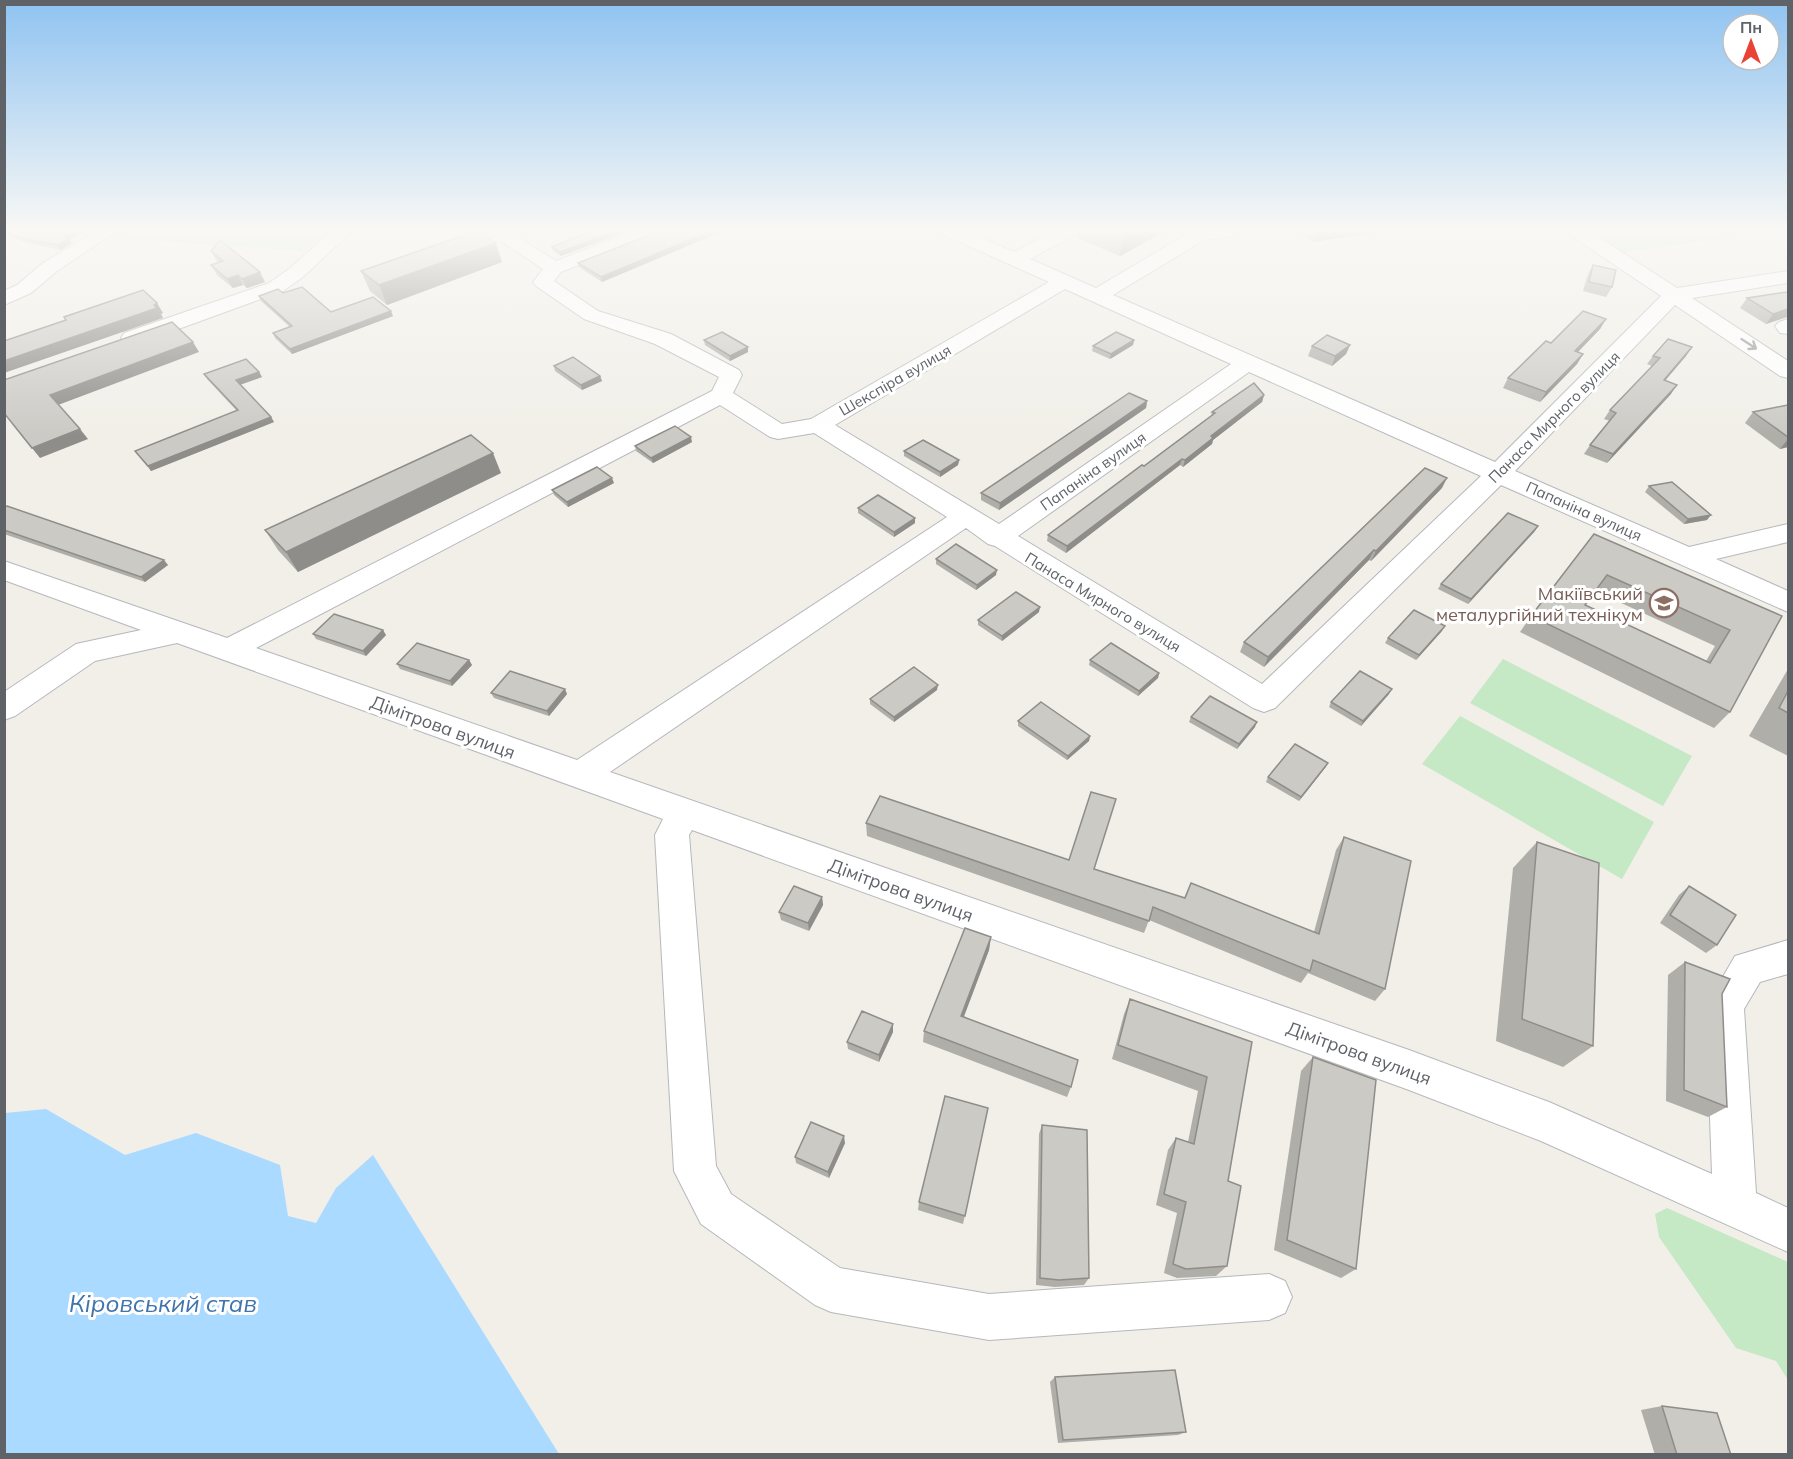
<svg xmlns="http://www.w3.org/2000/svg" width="1793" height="1459" font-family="Mulish,sans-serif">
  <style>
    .green { fill: #c5e8c5 }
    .water { fill: #aadaff }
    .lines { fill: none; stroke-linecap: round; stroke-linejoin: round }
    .minor-casing { stroke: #b5b8bc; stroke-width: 2 }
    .minor { fill: #fff; fill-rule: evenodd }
    .wall { fill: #afaea9; fill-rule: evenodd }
    .shaded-wall { fill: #8f8d8a }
    .building { fill: #cccac5; stroke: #8f8d8a; stroke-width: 1.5; fill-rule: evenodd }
    .oneway { stroke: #979a9d }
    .labels { text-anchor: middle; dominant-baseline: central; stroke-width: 6; stroke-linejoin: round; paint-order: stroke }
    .far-street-label { font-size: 15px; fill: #5f6368; stroke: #fff }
    .education-label { font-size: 18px; fill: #785e54; stroke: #fff; text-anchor: end }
    .street-label { font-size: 18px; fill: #5f6368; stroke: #fff }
    .near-water-label { font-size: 24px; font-style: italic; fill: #4174aa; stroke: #fff }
  </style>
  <rect width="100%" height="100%" fill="#f1efe8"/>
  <!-- green -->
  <g class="green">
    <polygon points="122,231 327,231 304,251 111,238"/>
    <polygon points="1586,231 1775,231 1619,253"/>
    <polygon points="1503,659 1692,756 1663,806 1470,703"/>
    <polygon points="1460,716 1654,822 1622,879 1422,764"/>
    <polygon points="1667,1208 1788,1262 1788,1380 1776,1361 1736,1348 1659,1237 1655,1214"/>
  </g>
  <!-- water -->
  <polygon class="water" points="46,1109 125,1155 196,1133 280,1165 288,1216 316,1223 336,1188 373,1155 559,1454 5,1454 5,1113"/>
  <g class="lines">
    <!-- minor casing -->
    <g class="minor-casing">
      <g id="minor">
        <polygon points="96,231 117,231 57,271 31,293 4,305 4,291 17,285 43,263"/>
        <polygon points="332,231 352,231 303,277 283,291 140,343 132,344 124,343 121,338 124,333 269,283 289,269"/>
        <path d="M486,231H507L556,261L634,231H659L657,235L561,272L554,281L598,311L671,334L739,370L742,375L733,393L782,424L811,419L1049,282L944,235L942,231H966L1014,252L1054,231H1076L1074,235L1030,259L1096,288L1192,231H1238L1236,235L1204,240L1113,295L1495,462L1661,296L1570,235L1568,231H1589L1677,288L1788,271V283L1692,298L1788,361V378L1780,376L1675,305L1515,471L1689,547L1788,524V542L1716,559L1788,591V612L1501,485L1275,708L1264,712L1253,708L995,546L988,544L966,528L610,772L1409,1050L1549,1102L1712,1174L1706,1006L1735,956L1788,940V974L1760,982L1744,1009L1756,1193L1788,1208V1252L1541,1141L1409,1090L692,830L689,835L716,1166L731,1194L840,1268L989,1294L1269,1274L1285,1281L1292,1297L1285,1313L1269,1320L989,1340L831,1312L815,1305L701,1224L674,1171L655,835L663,819L177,643L95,661L15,716L4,720V692L76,644L141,630L4,580V561L227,638L712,391L719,377L655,344L584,319L536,286L533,282L543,269ZM1065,289L1231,364L999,524L835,425ZM1249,372L1481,476L1262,684L1018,536ZM720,405L770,437L778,439L814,433L947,517L577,760L256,648Z"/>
        <polygon points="1788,319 1788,334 1780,333 1775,326 1779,322"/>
      </g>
    </g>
    <!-- minor -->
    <use href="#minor" class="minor"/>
  </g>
  <!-- wall -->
  <g class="wall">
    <polygon points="4,231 70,239 72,243 61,250 24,242 4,234"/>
    <polygon points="592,231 561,256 553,251 552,247"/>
    <polygon points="723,231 602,282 579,267 578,263 657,232"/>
    <polygon points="1078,231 1165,231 1120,256 1077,238"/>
    <polygon points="1298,231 1389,231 1312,242"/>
    <polygon points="211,251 265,282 247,288 243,285 233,288 217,275 211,265 219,263 216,260"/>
    <polygon points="502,262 387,305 370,291 361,271"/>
    <polygon points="1593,265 1612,287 1606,297 1583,291 1588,274"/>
    <polygon points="283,293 331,312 393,316 292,354 275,338 273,333 290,327 261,301 259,296"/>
    <polygon points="1788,293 1788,318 1787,317 1766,324 1740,308 1747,298"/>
    <polygon points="1606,319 1600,329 1578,352 1583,354 1577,364 1540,402 1503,388 1508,378 1551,343"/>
    <polygon points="704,340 748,347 748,352 730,361 705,345"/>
    <polygon points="1134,340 1133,345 1110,359 1092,351 1093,346"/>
    <polygon points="1350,345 1346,354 1332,366 1308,356 1312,346"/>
    <polygon points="1653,356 1686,356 1665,380 1671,394 1607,463 1584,454 1590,445 1610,421 1604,419 1610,410 1652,366 1647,364"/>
    <polygon points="554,366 600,376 602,381 582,390 555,371"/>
    <polygon points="259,372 262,377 240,385 271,417 274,422 151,471 135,451 237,411 207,379 204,374"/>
    <polygon points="1264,395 1262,402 1213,440 1212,444 1183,467 1180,465 1066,553 1047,541 1048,535 1144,466 1211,416 1212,412"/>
    <polygon points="1147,401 1146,408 999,510 981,500 981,493"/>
    <polygon points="1788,405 1788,447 1780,449 1745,423 1753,412"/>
    <polygon points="692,442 653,463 636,451 635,446"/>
    <polygon points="904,451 959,460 958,465 940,477 904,456"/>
    <polygon points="501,473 298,572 278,550 265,530"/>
    <polygon points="614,483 568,507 554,495 552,490"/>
    <polygon points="1649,486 1707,520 1684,524 1645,492"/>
    <polygon points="1442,488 1371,561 1369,560 1264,667 1240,652 1244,642"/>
    <polygon points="4,508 168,565 145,582 4,534"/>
    <polygon points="858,508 915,523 894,537 858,513"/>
    <polygon points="1535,531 1468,604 1438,589 1441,584"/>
    <path d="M1594,534L1782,616L1730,712L1714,728L1520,632L1531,616ZM1595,591L1715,646L1706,661L1585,605Z"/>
    <polygon points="936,559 996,575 976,590 936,564"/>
    <polygon points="1039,612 1002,641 978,625 978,620"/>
    <polygon points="1442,631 1416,660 1385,643 1388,638"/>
    <polygon points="313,634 386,635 366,656 316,639"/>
    <polygon points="469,660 472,665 452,686 400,669 397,664"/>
    <polygon points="1090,660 1159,673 1158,678 1138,696 1089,665"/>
    <polygon points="1788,669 1788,756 1749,736"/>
    <polygon points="937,690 894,722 870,704 870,699"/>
    <polygon points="491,693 567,694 549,716 494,698"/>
    <polygon points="1389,694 1361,726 1329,707 1331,702"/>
    <polygon points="1191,717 1255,727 1237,749 1189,722"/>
    <polygon points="1018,721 1090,736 1089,741 1067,760 1018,726"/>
    <polygon points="1328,763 1325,768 1299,801 1266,782 1268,777"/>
    <polygon points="866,823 1095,869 1184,898 1191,883 1314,932 1336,850 1344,837 1385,989 1375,1001 1308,973 1301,983 1149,920 1144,933 867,836"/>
    <polygon points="1537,842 1593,1046 1563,1067 1496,1041 1513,868"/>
    <polygon points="1689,886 1717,945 1706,953 1660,923 1679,895"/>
    <polygon points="822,897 823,905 809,931 781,920 779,912"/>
    <polygon points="991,937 989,950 964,1016 1071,1087 1067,1097 923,1042 924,1031"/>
    <polygon points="1685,962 1722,994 1727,1107 1708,1117 1666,1101 1668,975"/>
    <polygon points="1130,999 1252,1042 1228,1181 1227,1266 1216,1276 1177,1278 1164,1273 1177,1213 1156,1205 1168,1150 1176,1138 1188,1142 1198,1091 1112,1059 1124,1014"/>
    <polygon points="893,1032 879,1062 848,1049 847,1042"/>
    <polygon points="1313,1057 1356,1269 1341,1278 1274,1250 1301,1071"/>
    <polygon points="988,1108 963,1224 918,1210 919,1202"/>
    <polygon points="1042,1125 1089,1278 1084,1285 1055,1287 1036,1285 1039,1134"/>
    <polygon points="845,1143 829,1178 796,1163 795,1157"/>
    <polygon points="1055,1377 1186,1432 1178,1435 1058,1443 1050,1382"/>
    <polygon points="1662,1406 1731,1455 1655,1455 1641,1410"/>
  </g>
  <!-- shaded-wall -->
  <g class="shaded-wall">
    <polygon points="74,231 86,231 70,239 72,243 61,250 58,245 64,236"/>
    <polygon points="616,231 629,231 561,256 560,252"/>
    <polygon points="711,231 723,231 602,282 601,277"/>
    <polygon points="1124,231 1165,231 1120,256"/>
    <polygon points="1332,231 1389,231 1312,242 1315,233"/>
    <polygon points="496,243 502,262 387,305 379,285"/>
    <polygon points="260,272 265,282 247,288 242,279"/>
    <polygon points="238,275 243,285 233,288 227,279"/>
    <polygon points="157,303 163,313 161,314 163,318 4,373 4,361"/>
    <polygon points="1788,309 1788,315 1787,317 1766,324 1773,314"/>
    <polygon points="391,311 393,316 292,354 290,349"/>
    <polygon points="1606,319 1600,329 1569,361 1575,351"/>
    <polygon points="1134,340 1133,345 1110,359 1111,354"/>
    <polygon points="193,342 199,352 58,405 50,395"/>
    <polygon points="1350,345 1346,354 1332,366 1335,356"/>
    <polygon points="748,347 748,352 730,361 730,356"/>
    <polygon points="1692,347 1686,356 1658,389 1664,380"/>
    <polygon points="1583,354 1577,364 1540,402 1546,392"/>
    <polygon points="259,372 262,377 239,385 236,380"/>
    <polygon points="600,376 602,381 582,390 581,385"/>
    <polygon points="1677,385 1671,394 1607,463 1613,454"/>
    <polygon points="1264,395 1262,402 1213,440 1212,444 1183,467 1185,460 1211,436"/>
    <polygon points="1147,401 1146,408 999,510 1000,503"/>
    <polygon points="271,417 274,422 151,471 148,466"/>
    <polygon points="80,429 88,439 40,458 32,448"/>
    <polygon points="691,437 692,442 653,463 651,458"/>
    <polygon points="1788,439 1788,447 1780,449"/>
    <polygon points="493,453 501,473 298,572 286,552"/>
    <polygon points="1182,459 1180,465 1066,553 1067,546"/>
    <polygon points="959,460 958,465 940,477 940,472"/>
    <polygon points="612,478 614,483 568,507 567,502"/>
    <polygon points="1447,478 1442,488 1371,561 1376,551"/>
    <polygon points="1711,515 1707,520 1684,524 1688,519"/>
    <polygon points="915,518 915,523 894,537 894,532"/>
    <polygon points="1538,526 1535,531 1468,604 1471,599"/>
    <polygon points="1374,550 1369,560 1264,667 1268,657"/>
    <polygon points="164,560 168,565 145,582 141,577"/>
    <polygon points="997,570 996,575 976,590 977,585"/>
    <polygon points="1040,607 1039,612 1002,641 1002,636"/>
    <polygon points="1445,626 1442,631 1416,660 1419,655"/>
    <polygon points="383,630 386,635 366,656 363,651"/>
    <polygon points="469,660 472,665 452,686 450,681"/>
    <polygon points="1159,673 1158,678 1138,696 1139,691"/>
    <polygon points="938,685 937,690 894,722 894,717"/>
    <polygon points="565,689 567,694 549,716 547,711"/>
    <polygon points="1392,689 1389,694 1361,726 1363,721"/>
    <polygon points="1257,722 1255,727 1237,749 1239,744"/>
    <polygon points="1090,736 1089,741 1067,760 1068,756"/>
    <polygon points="1328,763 1325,768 1299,801 1301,797"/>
    <polygon points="822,897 823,905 809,931 808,923"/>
    <polygon points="991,937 989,950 960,1027 961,1016"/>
    <polygon points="893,1024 893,1032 879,1062 879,1055"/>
    <polygon points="844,1136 845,1143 829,1178 828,1172"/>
  </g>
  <!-- building -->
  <g class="building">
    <polygon points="4,231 74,231 64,236 69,238 58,245 21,238"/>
    <polygon points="476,231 478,231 496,243 379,285 361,271"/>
    <polygon points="592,231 616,231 560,252 552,247"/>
    <polygon points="658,231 711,231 601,277 578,263 657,232"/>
    <polygon points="1312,231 1332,231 1315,233"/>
    <polygon points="220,240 260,272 242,279 238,275 227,279 211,265 223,261 211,251"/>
    <polygon points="1593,265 1616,270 1612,287 1589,282"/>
    <polygon points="302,287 331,312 373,297 391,311 290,349 273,333 292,326 259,296 278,289 283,293"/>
    <polygon points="143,290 157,303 154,305 157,308 4,361 4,341 66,320 64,317"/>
    <polygon points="1787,292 1788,293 1788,309 1773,314 1747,298"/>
    <polygon points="1583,311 1606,319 1575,351 1583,354 1546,392 1508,378 1546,341 1551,343"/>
    <polygon points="172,322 193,342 50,395 80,429 32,448 4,413 4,380"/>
    <polygon points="722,332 748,347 730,356 704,340"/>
    <polygon points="1116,332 1134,340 1111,354 1093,346"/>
    <polygon points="1327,335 1350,345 1335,356 1312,346"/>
    <polygon points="1668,339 1692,347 1664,380 1677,385 1613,454 1590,445 1616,413 1610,410 1660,358 1653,356"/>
    <polygon points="573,357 600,376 581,385 554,366"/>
    <polygon points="246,359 259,372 236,380 271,417 148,466 135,451 238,410 204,374"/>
    <polygon points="1254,383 1264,395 1211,436 1213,438 1185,460 1182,459 1067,546 1048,535 1142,465 1144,466 1215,413 1212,412"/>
    <polygon points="1129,393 1147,401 1000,503 981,493"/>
    <polygon points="1788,405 1788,437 1753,412"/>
    <polygon points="675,426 691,437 651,458 635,446"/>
    <polygon points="471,435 493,453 286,552 265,530"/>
    <polygon points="923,440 959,460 940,472 904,451"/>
    <polygon points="597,467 612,478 567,502 552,490"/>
    <polygon points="1425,468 1447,478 1376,551 1374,550 1268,657 1244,642"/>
    <polygon points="1672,482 1711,515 1688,519 1649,486"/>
    <polygon points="878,495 915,518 894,532 858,508"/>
    <polygon points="7,506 164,560 141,577 4,530 4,508"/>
    <polygon points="1508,513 1538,526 1471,599 1441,584"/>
    <path d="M1594,534L1782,616L1730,712L1531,616ZM1607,575L1730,630L1710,663L1585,605Z"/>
    <polygon points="956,544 997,570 977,585 936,559"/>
    <polygon points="1016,592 1040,607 1002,636 978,620"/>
    <polygon points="1414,610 1445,626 1419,655 1388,638"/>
    <polygon points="334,614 383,630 363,651 313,634"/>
    <polygon points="417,643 469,660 450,681 397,664"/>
    <polygon points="1111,643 1159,673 1139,691 1090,660"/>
    <polygon points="914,667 938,685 894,717 870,699"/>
    <polygon points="510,671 565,689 547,711 491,693"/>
    <polygon points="1360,671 1392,689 1363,721 1331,702"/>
    <polygon points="1788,691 1788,713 1779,708"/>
    <polygon points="1210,696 1257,722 1239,744 1191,717"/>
    <polygon points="1041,702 1090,736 1068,756 1018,721"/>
    <polygon points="1295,744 1328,763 1301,797 1268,777"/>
    <polygon points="1091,792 1116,799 1094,869 1185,898 1191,883 1319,934 1344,837 1411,861 1385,989 1313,960 1310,971 1153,907 1149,921 866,823 880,796 1069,860"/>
    <polygon points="1537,842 1599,863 1593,1046 1522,1019"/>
    <polygon points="794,886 822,897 808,923 779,912"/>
    <polygon points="1689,886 1736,915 1717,945 1670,915"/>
    <polygon points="965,928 991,937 961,1016 1078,1060 1071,1087 924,1031"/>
    <polygon points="1685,962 1730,979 1722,994 1727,1107 1684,1090"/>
    <polygon points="1130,999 1252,1042 1228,1181 1241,1186 1227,1266 1186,1269 1173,1264 1186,1202 1164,1194 1176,1138 1194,1144 1207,1077 1118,1045"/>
    <polygon points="862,1011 893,1024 879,1055 847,1042"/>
    <polygon points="1313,1057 1376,1080 1356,1269 1287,1240"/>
    <polygon points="945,1096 988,1108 965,1216 919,1202"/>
    <polygon points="811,1122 844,1136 828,1172 795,1157"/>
    <polygon points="1042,1125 1087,1130 1089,1278 1059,1280 1040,1278"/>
    <polygon points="1175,1370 1186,1432 1063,1440 1055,1377"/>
    <polygon points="1662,1406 1717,1413 1731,1455 1677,1455"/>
  </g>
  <!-- one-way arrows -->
  <defs><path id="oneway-shaft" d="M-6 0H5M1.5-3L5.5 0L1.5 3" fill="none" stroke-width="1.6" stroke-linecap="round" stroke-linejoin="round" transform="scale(1.5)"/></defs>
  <use class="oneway" href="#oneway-shaft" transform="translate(1749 344) rotate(33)"/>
  <!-- sky -->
  <linearGradient id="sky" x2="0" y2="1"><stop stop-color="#8fc3f1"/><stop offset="0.53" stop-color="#f9f8f5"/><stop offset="1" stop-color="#f9f8f5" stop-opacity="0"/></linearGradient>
  <rect width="1793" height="435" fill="url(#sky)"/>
  <!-- icons -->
  <defs>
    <g id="university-ring" transform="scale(1.5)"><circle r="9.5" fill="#fff" stroke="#8d6e63" stroke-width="1.5"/><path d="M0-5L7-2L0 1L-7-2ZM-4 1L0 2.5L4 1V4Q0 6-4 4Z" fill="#8d6e63"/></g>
  </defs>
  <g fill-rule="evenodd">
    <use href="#university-ring" x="1664" y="603"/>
  </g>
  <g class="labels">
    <!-- far-street labels -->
    <g class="far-street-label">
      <text transform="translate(895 380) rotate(-30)">Шекспіра вулиця</text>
      <text transform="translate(1554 417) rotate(-45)">Панаса Мирного вулиця</text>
      <text transform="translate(1093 471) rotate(-35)">Папаніна вулиця</text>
      <text transform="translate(1584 511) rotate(24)">Папаніна вулиця</text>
      <text transform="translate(1103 602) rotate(31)">Панаса Мирного вулиця</text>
    </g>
    <!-- education labels -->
    <g class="education-label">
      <text x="1643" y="593">Макіївський<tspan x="1643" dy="21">металургійний технікум</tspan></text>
    </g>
    <!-- street labels -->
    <g class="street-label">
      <text transform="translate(443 727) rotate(20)">Дімітрова вулиця</text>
      <text transform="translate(901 890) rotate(20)">Дімітрова вулиця</text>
      <text transform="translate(1359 1053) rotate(20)">Дімітрова вулиця</text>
    </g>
    <!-- near-water labels -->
    <g class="near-water-label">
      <text x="163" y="1303">Кіровський став</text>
    </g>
  </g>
  <!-- border -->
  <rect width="1793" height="1459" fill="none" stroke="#5f6368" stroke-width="12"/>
  <!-- north arrow -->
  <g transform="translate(1751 42)"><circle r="28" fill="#ffffff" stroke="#bfc1c3" stroke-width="1.5"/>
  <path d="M0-4.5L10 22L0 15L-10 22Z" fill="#ea4335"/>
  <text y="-9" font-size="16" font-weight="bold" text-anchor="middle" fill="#5f6368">Пн</text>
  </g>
</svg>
